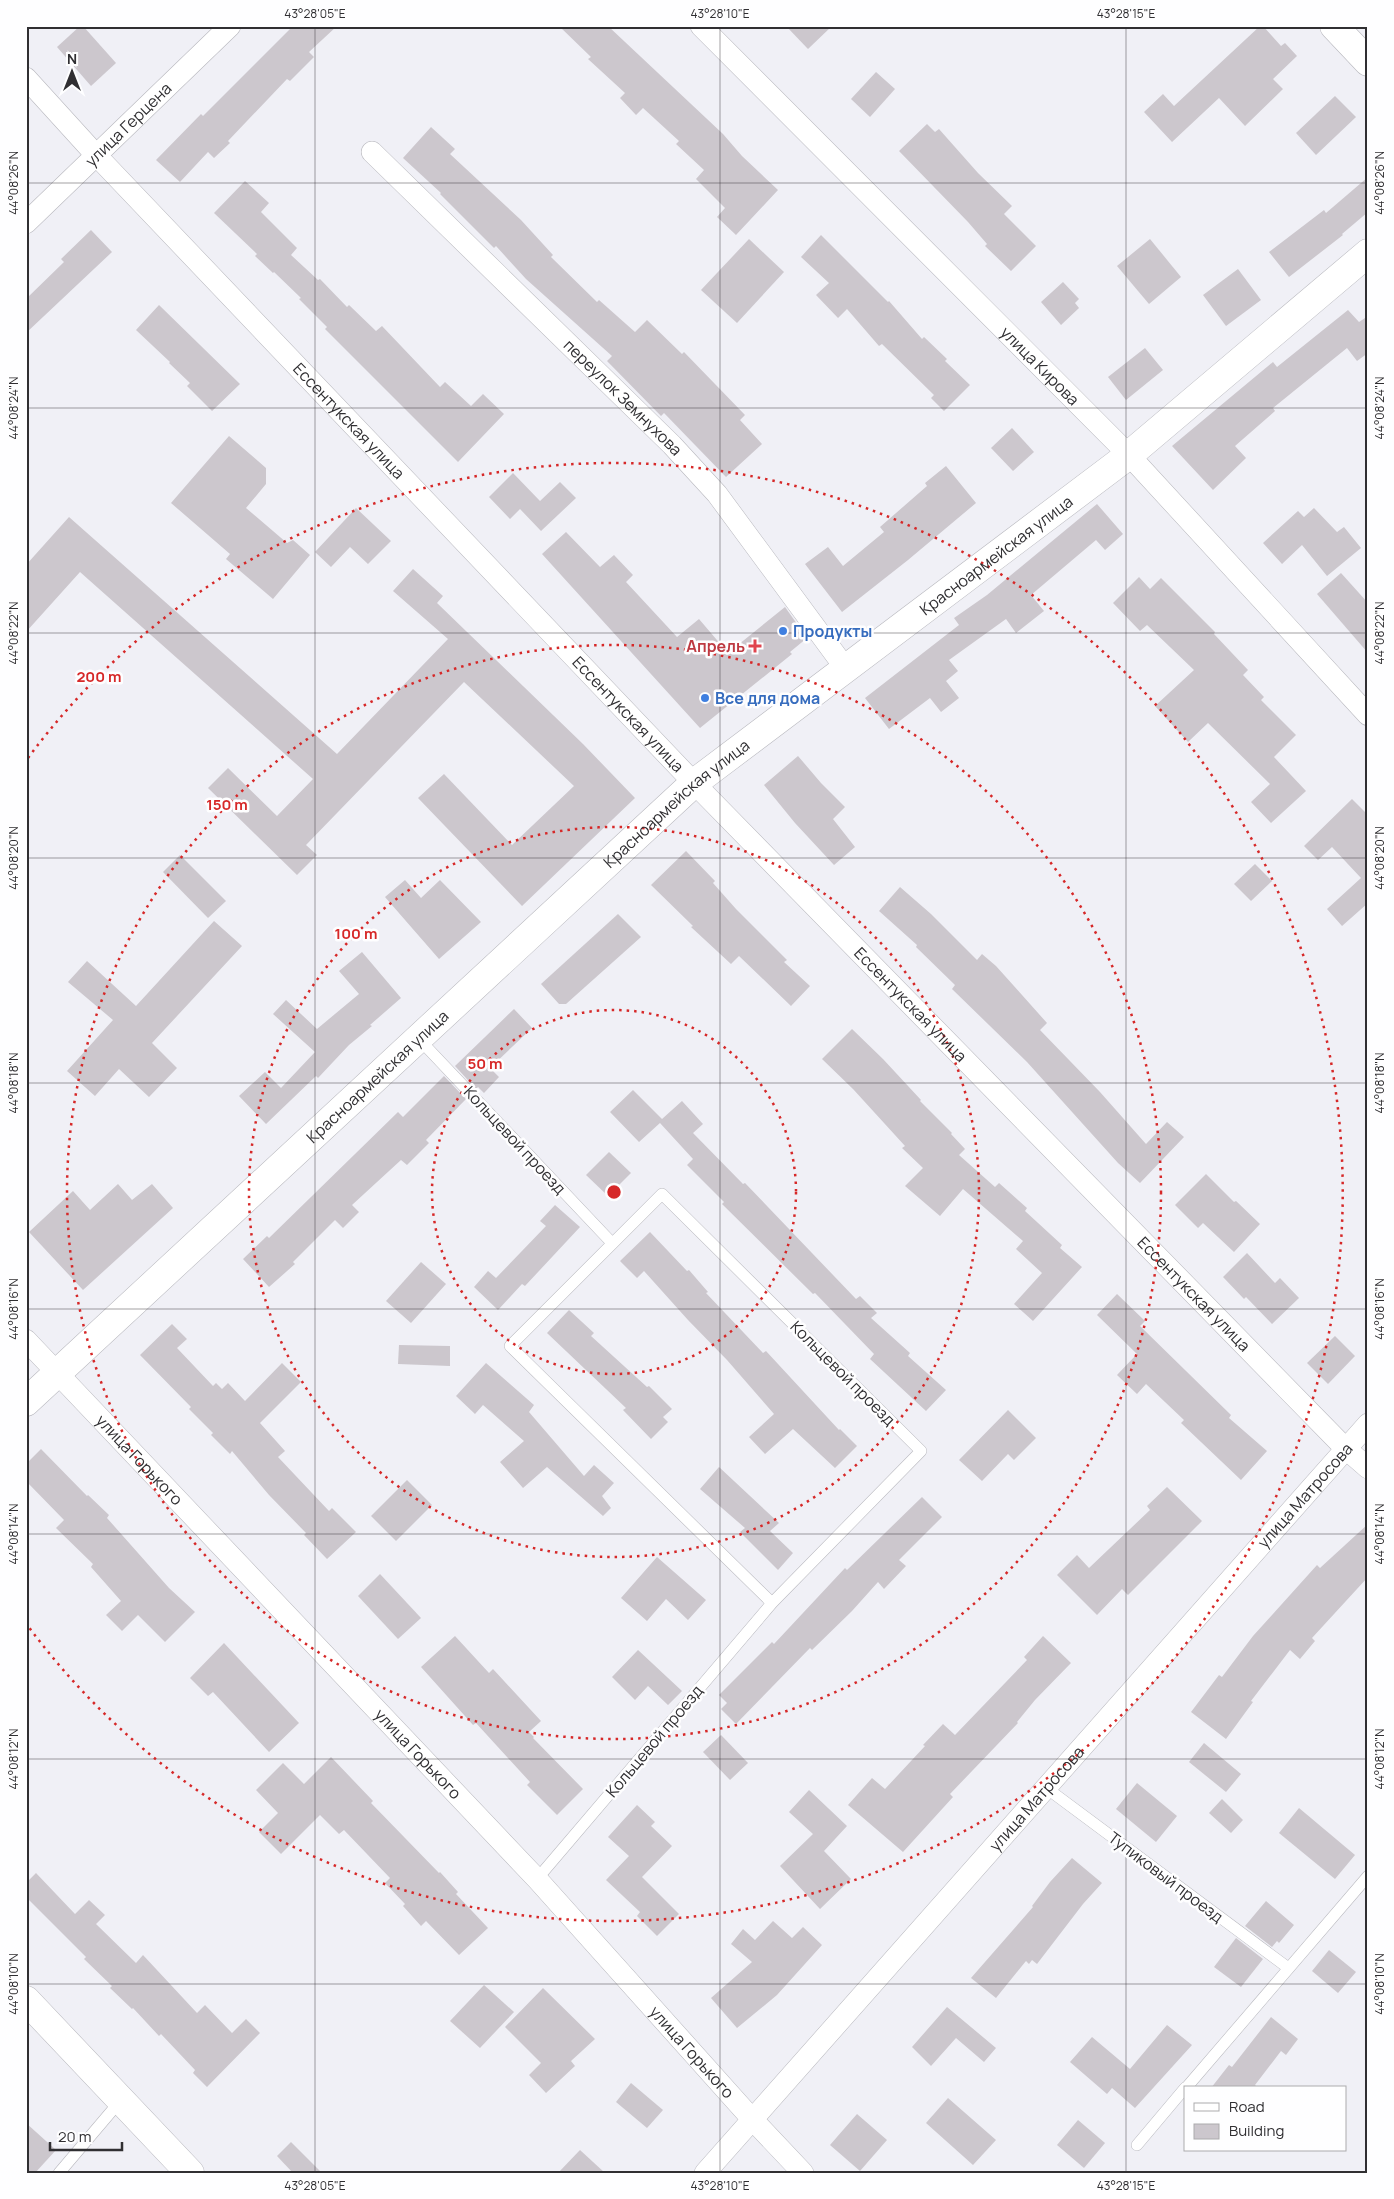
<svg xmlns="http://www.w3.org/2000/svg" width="1394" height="2199" font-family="Manrope,sans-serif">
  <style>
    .building { fill: #ccc7cd }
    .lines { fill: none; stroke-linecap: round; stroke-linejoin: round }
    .service-casing { stroke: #b8b8be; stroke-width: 12 }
    .minor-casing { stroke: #b8b8be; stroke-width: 22 }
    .tertiary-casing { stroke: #b8b8be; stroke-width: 29 }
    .service { stroke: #fff; stroke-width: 11 }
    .minor { stroke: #fff; stroke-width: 21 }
    .tertiary { stroke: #fff; stroke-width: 28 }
    .ticks { fill: none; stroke: #302f32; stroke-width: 1; stroke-opacity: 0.45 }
    .ring { fill: none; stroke: #d62828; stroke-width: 2.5; stroke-dasharray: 2.5 5 }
    .shop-dot { fill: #3f7fe0; stroke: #fefeff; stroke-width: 2 }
    .health-dot { fill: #e0444e; stroke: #fefeff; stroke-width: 2 }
    .labels { text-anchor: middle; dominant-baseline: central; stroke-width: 5; stroke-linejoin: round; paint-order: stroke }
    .street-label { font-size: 16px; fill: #302f32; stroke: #fefeff }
    .shop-label { font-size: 16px; font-weight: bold; fill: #366cbe; stroke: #fefeff; text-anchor: start }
    .health-label { font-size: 16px; font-weight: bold; fill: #be3a42; stroke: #fefeff; text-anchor: end }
    .centre { fill: #d62828; stroke: #fefeff; stroke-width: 2.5 }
    .ring-label { font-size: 15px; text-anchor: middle; font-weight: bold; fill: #d62828; stroke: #fefeff; stroke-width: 5; stroke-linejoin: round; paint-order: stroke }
    .neatline { fill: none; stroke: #302f32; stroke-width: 2 }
    .ticks-label { font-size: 12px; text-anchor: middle; fill: #302f32 }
  </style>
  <rect width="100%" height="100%" fill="#f0f0f6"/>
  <!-- building -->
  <g class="building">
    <polygon points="80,26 83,26 116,63 91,86 57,47"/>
    <polygon points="293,26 337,26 309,52 314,57 290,81 287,79 228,141 230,143 214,158 208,152 180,182 156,160 201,114 203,116"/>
    <polygon points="559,26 608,26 723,134 742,156 778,190 736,235 717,217 725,208 696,179 704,170 676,144 679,141 643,108 636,115 620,98 625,93 588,59 591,57"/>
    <polygon points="786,26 832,26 808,49"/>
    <polygon points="1260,26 1263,26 1281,46 1285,43 1297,56 1273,79 1283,89 1245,126 1219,98 1172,142 1144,112 1163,94 1174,106"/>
    <polygon points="876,72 895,89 870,117 851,99"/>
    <polygon points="1335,96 1356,117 1316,155 1296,133"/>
    <polygon points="927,124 935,132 939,129 978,173 1012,206 1004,214 1036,246 1011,271 985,246 987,244 968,222 899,151"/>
    <polygon points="431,127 455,149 450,154 521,220 553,255 551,257 597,302 599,300 635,332 647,320 682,354 684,352 745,415 740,420 762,444 726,477 664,413 661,416 607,361 612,356 526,279 496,246 494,248 440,194 441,193 403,158"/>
    <polygon points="1368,177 1368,212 1342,234 1343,235 1289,277 1269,252 1324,210 1326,213"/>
    <polygon points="245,181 269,203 261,212 297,248 291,255 318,280 320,279 347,307 349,305 376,331 382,326 440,387 445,382 471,406 483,394 504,414 458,462 325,329 327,327 299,299 301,298 274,272 273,273 255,256 257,254 214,213"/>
    <polygon points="91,230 112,252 26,333 26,299 64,262 61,259"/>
    <polygon points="821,235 888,302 889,301 922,339 924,337 947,359 945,361 970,385 944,411 931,398 934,395 882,344 879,346 847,309 838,318 816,295 829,283 801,257"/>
    <polygon points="749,239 784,272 737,323 701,290"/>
    <polygon points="1150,239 1181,277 1149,304 1117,266"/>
    <polygon points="1238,269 1261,300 1226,326 1203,295"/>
    <polygon points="1063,282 1079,299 1075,303 1079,308 1061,325 1041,302"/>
    <polygon points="159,305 240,384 212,411 187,386 190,383 169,363 170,362 136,330"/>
    <polygon points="1348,310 1359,322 1368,316 1368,353 1357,361 1347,348 1273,408 1275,411 1235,446 1246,458 1213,490 1172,446 1273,362 1277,367"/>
    <polygon points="1145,348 1163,370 1126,400 1108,377"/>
    <polygon points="1012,428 1034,452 1013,471 991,448"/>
    <polygon points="229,436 266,468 266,484 246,508 287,543 293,540 310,555 273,599 226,559 230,554 171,503"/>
    <polygon points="946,466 976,503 908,560 842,612 805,564 828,547 843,566 884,532 880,527 927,486 925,483"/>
    <polygon points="513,473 540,501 560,482 576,498 541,531 520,509 510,519 489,497"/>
    <polygon points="1097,504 1123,534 1105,550 1096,540 1031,595 1044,611 1016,633 1006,619 949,660 958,671 946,681 959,698 941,712 930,698 889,729 865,698 959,625 954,618 987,595"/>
    <polygon points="356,508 391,541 368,564 350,547 331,567 315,552"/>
    <polygon points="1314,508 1337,532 1344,527 1361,548 1327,576 1302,545 1282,564 1263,543 1298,511 1304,517"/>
    <polygon points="69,517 337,754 448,639 393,591 413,569 443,596 437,603 583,744 635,798 522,906 418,798 444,774 512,845 574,786 464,682 306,845 317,855 297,875 208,788 228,768 277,816 313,779 80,572 26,632 26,565"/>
    <polygon points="566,532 600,567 614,555 633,575 626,582 677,637 699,619 728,653 785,607 807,638 790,652 792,654 700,728 542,554"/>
    <polygon points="1341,573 1368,603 1368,653 1317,594"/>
    <polygon points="1139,577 1150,589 1161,578 1215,632 1214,634 1248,670 1243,675 1264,697 1261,700 1296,735 1274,757 1306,791 1271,823 1251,802 1270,784 1208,723 1188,742 1155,706 1194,670 1147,625 1140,631 1113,603"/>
    <polygon points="798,756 821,783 845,807 833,819 855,847 834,865 795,823 764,785"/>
    <polygon points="1352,799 1368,815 1368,903 1342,926 1327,909 1361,878 1332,847 1318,860 1304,846"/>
    <polygon points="686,851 715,881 713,883 736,909 787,960 784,962 810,986 791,1006 739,956 731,964 691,927 693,926 651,885"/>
    <polygon points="180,855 226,901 208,918 163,872"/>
    <polygon points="1255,864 1272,881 1251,901 1234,884"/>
    <polygon points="405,880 421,898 440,880 481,922 439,959 385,897"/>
    <polygon points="900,887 931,914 977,960 982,954 996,966 1047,1023 1040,1030 1100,1092 1146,1144 1167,1122 1184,1137 1140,1183 1118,1163 1027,1062 952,989 955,985 916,947 917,945 879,911"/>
    <polygon points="618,914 641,937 566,1004 559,1004 541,984"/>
    <polygon points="214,921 242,946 152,1043 177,1068 149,1097 119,1069 95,1096 67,1071 113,1020 68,982 87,961 136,1006"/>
    <polygon points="362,952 401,998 370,1025 372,1026 349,1045 318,1078 316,1076 266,1124 239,1096 265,1072 281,1088 315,1052 273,1014 286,1000 317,1029 359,994 339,971"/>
    <polygon points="514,1009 532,1028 490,1068 499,1077 484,1093 478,1087 476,1089 455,1066"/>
    <polygon points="852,1029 883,1059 921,1100 920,1101 952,1133 951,1134 965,1149 959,1155 995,1187 999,1183 1027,1208 1025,1211 1062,1245 1060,1248 1082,1267 1033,1321 1014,1304 1042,1273 1016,1249 1023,1241 963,1189 940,1216 905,1186 923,1168 902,1148 905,1146 853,1089 822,1059"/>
    <polygon points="444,1076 466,1099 426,1140 429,1143 407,1165 401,1160 352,1205 359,1212 343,1228 335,1220 293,1262 295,1264 269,1287 243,1259 267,1236 269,1238 398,1112 403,1117"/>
    <polygon points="633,1090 662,1119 682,1101 703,1124 693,1133 743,1184 745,1183 856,1299 860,1296 877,1313 871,1318 910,1353 908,1356 946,1390 926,1411 870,1359 874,1354 815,1293 813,1294 722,1204 724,1202 687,1165 693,1159 660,1123 639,1142 610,1112"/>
    <polygon points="609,1152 631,1173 608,1196 586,1175"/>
    <polygon points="1206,1174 1234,1202 1236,1201 1260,1224 1234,1252 1203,1223 1198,1228 1175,1205"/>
    <polygon points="118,1184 132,1200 152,1184 173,1208 83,1290 29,1232 73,1191 90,1210"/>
    <polygon points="555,1205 580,1227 525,1286 522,1284 498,1310 474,1287 488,1271 496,1278 546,1226 540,1221"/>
    <polygon points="650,1232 687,1271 689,1270 708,1292 706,1293 763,1353 766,1351 839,1430 840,1429 857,1446 835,1468 793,1429 765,1454 749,1437 774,1414 727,1360 688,1320 644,1271 637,1278 620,1261"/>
    <polygon points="1247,1253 1275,1283 1280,1278 1299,1298 1272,1324 1246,1297 1244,1299 1223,1277"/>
    <polygon points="421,1262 446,1284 411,1323 386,1301"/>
    <polygon points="1117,1294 1145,1321 1140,1326 1231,1415 1229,1418 1267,1451 1241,1480 1181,1423 1184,1420 1146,1384 1137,1394 1117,1375 1137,1354 1097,1315"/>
    <polygon points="569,1310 594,1333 591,1336 647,1387 649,1386 672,1409 663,1417 668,1422 651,1439 623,1410 626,1408 547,1333"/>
    <polygon points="172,1324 187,1339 177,1348 213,1386 216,1383 222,1389 228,1383 245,1401 282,1363 301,1382 260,1423 285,1451 278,1457 329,1511 332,1508 356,1532 327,1559 304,1535 306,1533 269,1495 232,1451 230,1454 211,1435 213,1433 189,1409 191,1407 140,1355"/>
    <polygon points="1335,1336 1355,1356 1328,1384 1307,1363"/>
    <polygon points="399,1345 450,1346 450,1366 398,1364"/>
    <polygon points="486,1363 534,1405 529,1412 584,1476 594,1465 614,1483 602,1496 611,1508 603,1516 547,1467 523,1488 500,1462 524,1441 483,1405 475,1414 456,1396"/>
    <polygon points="1008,1410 1036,1438 1014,1460 1008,1454 982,1481 959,1460"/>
    <polygon points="41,1449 87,1496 88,1495 109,1515 107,1518 169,1588 195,1612 165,1642 138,1615 122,1631 106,1615 121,1601 91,1567 93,1564 56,1528 64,1520 26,1481 26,1464"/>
    <polygon points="719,1467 779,1523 770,1531 793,1553 778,1570 740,1532 745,1528 700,1489"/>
    <polygon points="407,1480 432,1505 396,1541 371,1516"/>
    <polygon points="1167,1487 1202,1521 1128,1595 1122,1589 1097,1615 1057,1575 1077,1555 1089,1568 1150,1510 1147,1506"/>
    <polygon points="922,1497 942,1517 899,1560 906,1566 884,1589 878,1582 852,1611 812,1650 810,1648 736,1724 721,1709 727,1703 719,1695 772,1642 774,1644 845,1568 847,1570"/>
    <polygon points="1368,1524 1368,1577 1312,1638 1315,1641 1300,1659 1290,1650 1251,1701 1253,1702 1226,1739 1191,1712 1219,1675 1222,1677 1253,1636 1317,1565 1320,1568"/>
    <polygon points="657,1557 706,1600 688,1620 666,1599 647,1621 621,1598"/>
    <polygon points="380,1574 421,1618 398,1639 358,1596"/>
    <polygon points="455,1636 489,1673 493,1669 541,1721 529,1732 534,1737 533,1738 583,1789 557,1815 527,1785 530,1782 476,1723 473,1725 421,1667"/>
    <polygon points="1043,1636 1071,1663 1035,1700 1017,1722 1018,1723 950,1794 953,1797 903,1852 848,1805 872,1778 885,1789 925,1746 923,1745 943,1724 955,1735 1027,1660 1024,1657"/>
    <polygon points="224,1643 299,1723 269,1752 213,1692 208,1696 190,1678"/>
    <polygon points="638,1650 682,1691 668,1705 648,1686 635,1700 612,1677"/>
    <polygon points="721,1735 748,1763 730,1780 703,1752"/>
    <polygon points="1204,1743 1241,1774 1226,1792 1189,1762"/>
    <polygon points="331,1757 373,1801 371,1803 439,1873 440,1872 458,1892 456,1894 488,1928 459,1955 426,1921 421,1926 403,1906 405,1904 385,1883 390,1878 344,1830 339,1834 320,1815 281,1854 259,1832 278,1813 256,1790 283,1763 304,1784"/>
    <polygon points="1137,1783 1177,1816 1156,1842 1116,1809"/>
    <polygon points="809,1790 847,1826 824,1851 851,1879 820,1909 780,1866 813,1834 789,1812"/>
    <polygon points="1222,1799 1243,1820 1231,1833 1209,1813"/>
    <polygon points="637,1805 655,1822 651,1826 672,1846 642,1877 679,1914 657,1936 637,1916 640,1912 606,1880 629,1856 608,1837"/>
    <polygon points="1299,1808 1355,1855 1335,1879 1279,1833"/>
    <polygon points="1072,1858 1102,1883 1083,1904 1037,1964 1032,1960 1029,1964 1026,1961 996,1998 971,1978 1033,1907 1032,1906 1050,1882"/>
    <polygon points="36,1873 75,1914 89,1900 105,1915 96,1924 136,1963 143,1955 197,2013 205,2005 232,2033 246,2019 260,2033 207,2087 193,2073 195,2070 161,2034 159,2036 133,2008 132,2009 110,1988 112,1986 84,1959 86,1957 26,1897 26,1883"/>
    <polygon points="1266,1901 1294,1925 1279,1943 1277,1941 1272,1947 1245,1926"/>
    <polygon points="773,1921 792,1938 803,1927 822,1945 777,1995 737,2028 711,1998 752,1962 731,1944 743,1929 755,1940"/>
    <polygon points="1236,1938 1263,1959 1241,1987 1214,1967"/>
    <polygon points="1329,1950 1356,1972 1338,1993 1312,1971"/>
    <polygon points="484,1985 514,2012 480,2048 450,2021"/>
    <polygon points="543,1988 595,2039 571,2061 575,2066 546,2093 529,2075 541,2063 505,2027"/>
    <polygon points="947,2007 996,2048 984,2062 956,2038 931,2066 912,2047"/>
    <polygon points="1271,2017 1298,2039 1286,2055 1281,2051 1255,2085 1258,2088 1211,2088 1229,2065 1232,2067"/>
    <polygon points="1167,2025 1192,2045 1135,2108 1112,2088 1107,2094 1070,2062 1092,2037 1130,2069"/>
    <polygon points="631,2083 663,2110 647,2128 616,2102"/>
    <polygon points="948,2098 996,2140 973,2165 926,2123"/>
    <polygon points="857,2114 887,2140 860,2171 830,2145"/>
    <polygon points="1078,2120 1105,2143 1084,2168 1057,2145"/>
    <polygon points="26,2123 56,2150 35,2173 26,2173"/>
    <polygon points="291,2142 322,2173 293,2173 277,2156"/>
    <polygon points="580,2150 605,2173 558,2173"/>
  </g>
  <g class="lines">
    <!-- service casing -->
    <g class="service-casing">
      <g id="service">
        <polyline points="418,1038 612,1243"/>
        <polyline points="1045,1787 1287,1967"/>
        <polyline points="537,1879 772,1603 510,1346 662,1194 921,1451 772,1603"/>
        <polyline points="1186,2088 1368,1876"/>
        <polyline points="1137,2145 1185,2088"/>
        <polyline points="59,2173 121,2100"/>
      </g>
    </g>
    <!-- minor casing -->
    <g class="minor-casing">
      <g id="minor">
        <path id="s1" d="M701,26L1129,455L1368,715"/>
        <path id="s2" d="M26,78L96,155L694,783L1345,1448L1368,1468"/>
        <path id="s3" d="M372,152L672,445L717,494L846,669"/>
        <path id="s4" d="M26,223L230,26"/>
        <path id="s5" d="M26,1340L537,1879L752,2119L803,2173"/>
        <path id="s6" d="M705,2173L1368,1424"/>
      </g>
    </g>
    <!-- tertiary casing -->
    <g class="tertiary-casing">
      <g id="tertiary">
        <polyline points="1334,26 1368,62"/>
        <path id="s7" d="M26,1402L694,783L1129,455L1368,253"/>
        <polyline points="26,2000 190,2173"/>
      </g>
    </g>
    <!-- service -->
    <use href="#service" class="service"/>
    <!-- minor -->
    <use href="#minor" class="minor"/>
    <!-- tertiary -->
    <use href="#tertiary" class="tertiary"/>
  </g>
  <!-- ticks -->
  <path class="ticks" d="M315,26V2173M720,26V2173M1126,26V2173M26,183H1368M26,408H1368M26,633H1368M26,858H1368M26,1083H1368M26,1309H1368M26,1534H1368M26,1759H1368M26,1984H1368"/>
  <!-- distance rings -->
  <g class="ring">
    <circle cx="614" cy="1192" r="182"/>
    <circle cx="614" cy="1192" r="365"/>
    <circle cx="614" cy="1192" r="547"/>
    <path d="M28 758A729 729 0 1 1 28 1626"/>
  </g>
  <!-- markers -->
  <g class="shop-dot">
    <circle cx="783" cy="631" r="5"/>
    <circle cx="705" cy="698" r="5"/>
  </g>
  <path class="health-dot" d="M752.5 638.5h5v5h5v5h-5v5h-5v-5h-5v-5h5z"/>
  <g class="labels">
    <!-- street labels -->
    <g class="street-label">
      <text stroke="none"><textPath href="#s4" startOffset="142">улица Герцена</textPath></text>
      <text stroke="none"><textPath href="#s1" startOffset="480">улица Кирова</textPath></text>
      <text stroke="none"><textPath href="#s3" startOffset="351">переулок Земнухова</textPath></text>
      <text stroke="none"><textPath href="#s2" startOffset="471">Ессентукская улица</textPath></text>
      <text stroke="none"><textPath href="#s7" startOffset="1289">Красноармейская улица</textPath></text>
      <text stroke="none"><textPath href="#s2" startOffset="876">Ессентукская улица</textPath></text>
      <text stroke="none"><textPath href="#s7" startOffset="884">Красноармейская улица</textPath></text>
      <text stroke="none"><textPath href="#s2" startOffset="1281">Ессентукская улица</textPath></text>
      <text stroke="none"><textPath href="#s7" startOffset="479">Красноармейская улица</textPath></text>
      <text transform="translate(515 1140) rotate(47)">Кольцевой проезд</text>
      <text stroke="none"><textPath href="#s2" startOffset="1686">Ессентукская улица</textPath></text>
      <text transform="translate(843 1373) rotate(45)">Кольцевой проезд</text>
      <text stroke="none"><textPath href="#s5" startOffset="165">улица Горького</textPath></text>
      <text stroke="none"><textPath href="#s6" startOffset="905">улица Матросова</textPath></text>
      <text transform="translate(654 1741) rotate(-50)">Кольцевой проезд</text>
      <text stroke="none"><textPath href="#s5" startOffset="570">улица Горького</textPath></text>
      <text stroke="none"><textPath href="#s6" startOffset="500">улица Матросова</textPath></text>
      <text transform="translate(1166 1877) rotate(37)">Тупиковый проезд</text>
      <text stroke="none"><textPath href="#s5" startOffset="975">улица Горького</textPath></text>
    </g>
    <!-- shop labels -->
    <g class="shop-label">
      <text x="793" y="631">Продукты</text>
      <text x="715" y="698">Все для дома</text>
    </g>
    <!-- health labels -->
    <g class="health-label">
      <text x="745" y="646">Апрель</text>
    </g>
  </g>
  <circle cx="614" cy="1192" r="8" class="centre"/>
  <g class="ring-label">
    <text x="99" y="682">200 m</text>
    <text x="227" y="810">150 m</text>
    <text x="356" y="939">100 m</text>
    <text x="485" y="1069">50 m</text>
  </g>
  <!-- border -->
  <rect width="1394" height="2199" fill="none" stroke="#fefeff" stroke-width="55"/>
  <!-- legend -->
  <rect x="1184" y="2086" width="162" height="65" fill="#fefeff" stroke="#acabad"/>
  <rect x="1194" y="2103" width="25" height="8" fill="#ffffff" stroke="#acabad"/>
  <text x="1229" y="2112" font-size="15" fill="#302f32">Road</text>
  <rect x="1194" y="2124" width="25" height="15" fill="#ccc7cd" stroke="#acabad"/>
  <text x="1229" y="2136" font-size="15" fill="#302f32">Building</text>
  <!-- north arrow -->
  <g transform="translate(72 72)" stroke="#fefeff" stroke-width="4" paint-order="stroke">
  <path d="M0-4L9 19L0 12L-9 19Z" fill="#302f32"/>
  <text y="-8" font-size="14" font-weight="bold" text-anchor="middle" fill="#302f32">N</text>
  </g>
  <!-- scale -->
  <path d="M50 2142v8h72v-8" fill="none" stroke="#302f32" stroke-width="2.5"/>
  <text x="58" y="2142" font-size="15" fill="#302f32" stroke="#fefeff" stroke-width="4" paint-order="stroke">20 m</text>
  <rect x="28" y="28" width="1338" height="2144" class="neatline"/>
  <g class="ticks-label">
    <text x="315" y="18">43°28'05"E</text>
    <text x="720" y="18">43°28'10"E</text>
    <text x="1126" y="18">43°28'15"E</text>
    <text transform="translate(14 183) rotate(-90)" y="4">44°08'26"N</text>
    <text transform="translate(1380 183) rotate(-90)" y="4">44°08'26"N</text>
    <text transform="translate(14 408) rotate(-90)" y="4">44°08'24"N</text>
    <text transform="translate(1380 408) rotate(-90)" y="4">44°08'24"N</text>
    <text transform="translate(14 633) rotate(-90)" y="4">44°08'22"N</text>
    <text transform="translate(1380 633) rotate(-90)" y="4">44°08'22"N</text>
    <text transform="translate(14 858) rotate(-90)" y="4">44°08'20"N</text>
    <text transform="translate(1380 858) rotate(-90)" y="4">44°08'20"N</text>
    <text transform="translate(14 1083) rotate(-90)" y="4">44°08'18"N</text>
    <text transform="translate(1380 1083) rotate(-90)" y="4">44°08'18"N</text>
    <text transform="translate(14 1309) rotate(-90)" y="4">44°08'16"N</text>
    <text transform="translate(1380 1309) rotate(-90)" y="4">44°08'16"N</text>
    <text transform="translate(14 1534) rotate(-90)" y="4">44°08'14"N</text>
    <text transform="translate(1380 1534) rotate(-90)" y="4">44°08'14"N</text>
    <text transform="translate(14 1759) rotate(-90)" y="4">44°08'12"N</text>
    <text transform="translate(1380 1759) rotate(-90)" y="4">44°08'12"N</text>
    <text transform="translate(14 1984) rotate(-90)" y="4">44°08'10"N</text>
    <text transform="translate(1380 1984) rotate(-90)" y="4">44°08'10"N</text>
    <text x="315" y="2190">43°28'05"E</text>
    <text x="720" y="2190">43°28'10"E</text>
    <text x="1126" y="2190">43°28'15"E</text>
  </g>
</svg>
